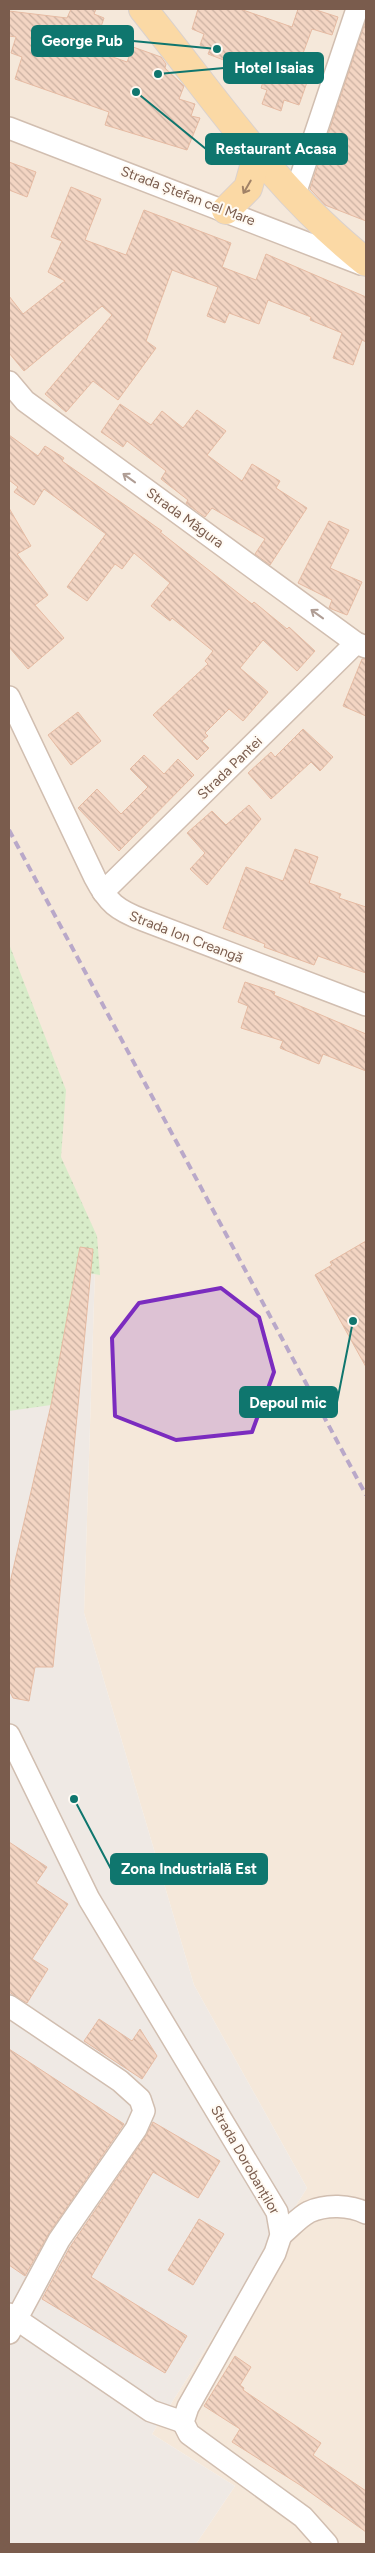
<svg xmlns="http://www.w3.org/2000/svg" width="375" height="2553" font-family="Figtree,sans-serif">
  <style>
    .residential { fill: #f5e8da }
    .industrial { fill: #efe9e4 }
    .grass { fill: url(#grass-dots) }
    .building { fill: url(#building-back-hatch); stroke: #e6bba3 }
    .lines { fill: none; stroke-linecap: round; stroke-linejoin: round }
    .minor-casing { stroke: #d1beb0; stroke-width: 24 }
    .major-casing { stroke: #dad1cd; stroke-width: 30 }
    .minor { stroke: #fff; stroke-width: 21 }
    .major { stroke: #fbd9a5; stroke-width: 28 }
    .rail { stroke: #b9a8c9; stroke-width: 4; stroke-dasharray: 8 5; stroke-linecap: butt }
    .oneway { stroke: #a18267 }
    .oneway2 { stroke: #af9d94 }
    .marked { fill: #7b2cbf; fill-opacity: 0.2; stroke: #7b2cbf; stroke-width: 4; stroke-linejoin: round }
    .labels { text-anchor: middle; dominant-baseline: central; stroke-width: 4; stroke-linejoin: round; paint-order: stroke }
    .street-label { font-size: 14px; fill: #7a5c4d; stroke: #fffaf3 }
    .leader { fill: none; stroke: #0f766e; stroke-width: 2 }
    .callout-dot { fill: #0f766e; stroke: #fffaf3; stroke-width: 2 }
    .callout { fill: #0f766e; stroke: #0f766e; stroke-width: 2 }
    .callout-label { font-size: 15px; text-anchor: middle; font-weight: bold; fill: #fff }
  </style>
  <defs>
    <pattern id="grass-dots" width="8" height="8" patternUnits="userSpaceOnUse" patternTransform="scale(1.25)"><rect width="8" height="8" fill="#d8ecc9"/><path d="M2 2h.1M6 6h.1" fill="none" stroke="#b4c2a5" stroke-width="1.8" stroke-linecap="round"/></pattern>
    <pattern id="building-back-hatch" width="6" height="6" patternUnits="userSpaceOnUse" patternTransform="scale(1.25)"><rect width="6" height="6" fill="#f3d5c3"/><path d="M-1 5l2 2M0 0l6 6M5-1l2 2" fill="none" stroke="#cab0a1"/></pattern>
  </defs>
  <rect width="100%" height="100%" fill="#fdf6ec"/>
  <!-- residential -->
  <polygon class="residential" points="9,9 366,9 366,2544 196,2544 235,2486 152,2434 307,2188 194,1985 84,1613 95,1269 9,1245"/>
  <!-- industrial -->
  <polygon class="industrial" points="9,1245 95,1269 84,1613 194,1985 307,2188 152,2434 235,2486 196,2544 9,2544"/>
  <!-- grass -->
  <polygon class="grass" points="9,944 66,1090 61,1157 97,1236 100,1275 76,1271 51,1405 9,1411"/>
  <!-- building -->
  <g class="building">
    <polygon points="71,9 96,9 94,14 104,18 93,50 127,62 133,47 161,57 166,64 165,68 184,86 179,99 195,104 191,116 200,118 187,150 105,125 109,112 15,79 22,57 11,53 16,37 9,36 9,11 67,18"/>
    <polygon points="198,9 240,9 292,27 298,9 313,9 338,17 332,35 312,29 299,64 312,68 299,105 284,100 281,111 262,104 267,90 261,88 265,76 208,54 210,49 200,45 204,34 192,29"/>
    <polygon points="365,23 366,24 366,221 325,205 310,189"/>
    <polygon points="9,162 36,172 27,197 9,190"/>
    <polygon points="71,187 101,199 85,240 126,255 144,210 231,243 222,267 256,280 266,254 366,297 366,342 362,340 353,365 333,358 342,333 310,320 311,317 268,300 259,324 229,313 225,323 207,316 218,287 172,270 146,341 156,348 118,400 93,381 66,412 45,394 112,315 102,306 24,371 9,353 9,296 23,314 65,281 48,272 62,241 51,237"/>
    <polygon points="120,404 151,425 162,411 183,428 197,410 226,431 207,455 242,481 252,464 280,481 276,488 307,508 270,565 255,554 265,539 212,508 205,517 186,503 188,500 161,479 166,471 127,441 123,447 101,432"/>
    <polygon points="9,435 38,456 45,446 64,458 62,461 162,531 160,532 252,604 254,602 287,629 289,627 315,651 297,671 263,640 240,668 268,692 243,721 229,709 205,733 208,736 202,741 209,748 197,760 153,715 208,664 205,661 213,651 172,618 170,621 151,606 170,583 134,553 122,569 115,564 87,601 67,587 106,534 44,489 34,505 14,492 18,487 9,480"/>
    <polygon points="9,508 31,546 17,554 48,595 35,605 64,638 28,669 9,647"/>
    <polygon points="329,521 349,530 330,568 362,582 347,615 329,608 332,600 298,583"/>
    <polygon points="362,659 366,659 366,716 343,706"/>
    <polygon points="78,712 101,741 71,765 48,735"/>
    <polygon points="303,729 333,757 320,771 311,762 271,799 248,773 271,752 275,757"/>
    <polygon points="144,755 164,774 178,759 194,775 119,851 78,808 97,789 121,814 148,787 130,769"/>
    <polygon points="249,805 261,819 207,885 190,869 205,853 187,833 212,811 226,825"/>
    <polygon points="295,849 318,857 309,883 341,894 339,898 366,907 366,973 318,956 314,965 264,947 265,944 223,928 246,867 283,881"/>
    <polygon points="245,982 275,992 274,995 366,1034 366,1071 323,1054 319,1064 280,1048 283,1041 241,1028 248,1006 238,1002"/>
    <polygon points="366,1241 366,1367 315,1275 332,1265 330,1262"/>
    <polygon points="80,1247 93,1249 53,1667 35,1667 29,1701 13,1698 9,1690 9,1587 51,1405"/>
    <polygon points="9,1842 47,1867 36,1883 68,1904 32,1959 48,1969 27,2003 9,1992"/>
    <polygon points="99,2019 132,2041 140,2029 157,2056 142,2079 84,2041"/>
    <polygon points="9,2049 124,2124 49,2233 25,2276 9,2265"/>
    <polygon points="153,2122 220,2161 198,2198 153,2172 91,2277 187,2336 165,2373 42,2299 70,2247 146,2136"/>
    <polygon points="199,2219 224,2234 193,2285 168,2270"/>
    <polygon points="235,2356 251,2367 240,2385 244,2388 243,2390 321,2443 313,2455 366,2491 366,2532 300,2485 232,2442 240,2429 204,2406"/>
  </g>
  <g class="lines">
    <!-- minor casing -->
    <g class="minor-casing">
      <g id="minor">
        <polyline points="9,128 361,264"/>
        <polyline points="294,197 357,9"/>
        <polyline points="9,382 25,401 356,643 366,647"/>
        <path d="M9,697L95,878C108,903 117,910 143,920L366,1005"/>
        <polyline points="103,892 356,643"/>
        <polyline points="9,1735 89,1899 277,2212 281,2235 275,2253 188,2407 183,2422 189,2434 303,2517 327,2544"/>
        <polyline points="9,2006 120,2081 140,2099 144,2111 136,2129 59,2240 9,2333"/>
        <path d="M281,2235C290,2228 299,2217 309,2212C326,2204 350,2205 366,2213"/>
        <polyline points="9,2314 151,2411 183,2422"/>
      </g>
    </g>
    <!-- major casing -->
    <g class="major-casing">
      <g id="major">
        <path d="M143,9C215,98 275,190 366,262"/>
        <polyline points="226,210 248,188 257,156"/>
      </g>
    </g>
    <!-- minor -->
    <use href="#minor" class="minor"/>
    <!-- major -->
    <use href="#major" class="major"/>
    <!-- rail -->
    <polyline class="rail" points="9,830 366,1495"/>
  </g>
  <!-- one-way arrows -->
  <defs><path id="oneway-shaft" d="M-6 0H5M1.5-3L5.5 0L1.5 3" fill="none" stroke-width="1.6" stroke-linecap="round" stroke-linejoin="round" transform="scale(1.25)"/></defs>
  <use class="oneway" href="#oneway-shaft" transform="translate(247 187) rotate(120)"/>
  <g class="oneway2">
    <use href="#oneway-shaft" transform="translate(129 478) rotate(-144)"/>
    <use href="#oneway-shaft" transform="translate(317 614) rotate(-144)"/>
  </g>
  <!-- marked area -->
  <path class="marked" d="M221,1288L259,1317L274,1372L252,1432L176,1440L115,1416L112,1338L139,1303Z"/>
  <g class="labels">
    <!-- street labels -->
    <g class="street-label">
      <text transform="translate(188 196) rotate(21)">Strada Ștefan cel Mare</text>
      <text transform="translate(185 518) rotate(36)">Strada Măgura</text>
      <text transform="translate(230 768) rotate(-44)">Strada Pantei</text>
      <text transform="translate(186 937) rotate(21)">Strada Ion Creangă</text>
      <text transform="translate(245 2160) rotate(60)">Strada Dorobanților</text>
    </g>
  </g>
  <!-- callouts -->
  <path class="leader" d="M217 49L133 41M158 74L224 68M136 92L206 149M353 1321L337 1402M74 1799L111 1869"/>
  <g class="callout-dot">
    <circle cx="217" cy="49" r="5"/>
    <circle cx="158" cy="74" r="5"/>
    <circle cx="136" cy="92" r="5"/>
    <circle cx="353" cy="1321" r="5"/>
    <circle cx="74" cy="1799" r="5"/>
  </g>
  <g class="callout">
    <rect x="32" y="26" width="101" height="30" rx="5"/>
    <rect x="224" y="53" width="99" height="30" rx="5"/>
    <rect x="206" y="134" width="141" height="30" rx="5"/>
    <rect x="240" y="1387" width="97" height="30" rx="5"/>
    <rect x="111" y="1854" width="156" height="30" rx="5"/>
  </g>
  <g class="callout-label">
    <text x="82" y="46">George Pub</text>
    <text x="274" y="73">Hotel Isaias</text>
    <text x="276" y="154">Restaurant Acasa</text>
    <text x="288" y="1408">Depoul mic</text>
    <text x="189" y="1874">Zona Industrială Est</text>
  </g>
  <!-- border -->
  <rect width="375" height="2553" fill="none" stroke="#7a5c4d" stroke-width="20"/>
</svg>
